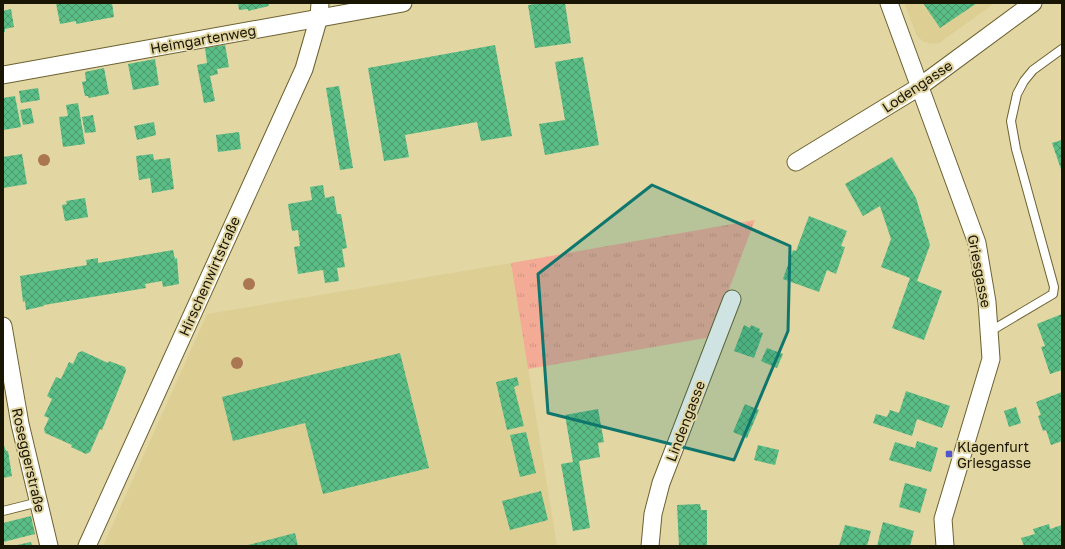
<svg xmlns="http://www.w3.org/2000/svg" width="1065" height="549" font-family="'Golos Text',sans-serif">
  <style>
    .built { fill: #ddcf94 }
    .grass { fill: url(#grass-tufts) }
    .building { fill: url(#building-cross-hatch) }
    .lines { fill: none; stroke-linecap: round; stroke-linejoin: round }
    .service-casing { stroke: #6d6131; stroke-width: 10 }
    .minor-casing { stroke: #6d6131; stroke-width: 19 }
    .service { stroke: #fff; stroke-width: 8 }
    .minor { stroke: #fff; stroke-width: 17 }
    .tree { fill: #ab7752 }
    .marked { fill: #0f766e; fill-opacity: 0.2; stroke: #0f766e; stroke-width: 3; stroke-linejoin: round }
    .poi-dot { fill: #5156cc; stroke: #e2d6a3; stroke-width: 1.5 }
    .labels { text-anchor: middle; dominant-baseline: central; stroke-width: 4; stroke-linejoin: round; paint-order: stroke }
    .street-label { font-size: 14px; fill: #191503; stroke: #e2d6a3 }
    .poi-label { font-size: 14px; fill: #191503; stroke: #e2d6a3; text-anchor: start }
  </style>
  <defs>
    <pattern id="grass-tufts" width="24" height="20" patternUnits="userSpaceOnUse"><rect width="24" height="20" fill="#f4ab96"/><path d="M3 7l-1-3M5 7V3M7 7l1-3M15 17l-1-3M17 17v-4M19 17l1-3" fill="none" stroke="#d19280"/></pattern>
    <pattern id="building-cross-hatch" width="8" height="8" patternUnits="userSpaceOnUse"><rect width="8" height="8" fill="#5abd85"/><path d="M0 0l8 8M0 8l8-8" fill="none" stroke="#4a986b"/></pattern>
  </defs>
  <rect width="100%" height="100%" fill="#e2d6a3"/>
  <!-- built -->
  <g class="built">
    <polygon points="904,3 995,3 939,43 932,44 924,42 917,36"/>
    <polygon points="511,263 557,546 103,546 207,314"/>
  </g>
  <!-- grass -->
  <polygon class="grass" points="755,220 711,337 528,369 511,263"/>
  <!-- building -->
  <g class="building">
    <polygon points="56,3 112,3 114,17 76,24 76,21 60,24"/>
    <polygon points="238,3 268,3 269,6 248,11 248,9 239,10"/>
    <polygon points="542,3 565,3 571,43 535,48 528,5"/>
    <polygon points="923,3 977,3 940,28"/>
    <polygon points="11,9 14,27 5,29 5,32 3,32 3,11"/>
    <polygon points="225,45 229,67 217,69 218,74 210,76 215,101 204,103 197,65 207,63 205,48"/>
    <polygon points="495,45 512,136 481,141 477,122 405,135 409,157 384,161 368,68"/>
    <polygon points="583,57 599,145 545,155 539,124 565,120 555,62"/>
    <polygon points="155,59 159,85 133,90 128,64"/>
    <polygon points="104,68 109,94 89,98 88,96 85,96 82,82 86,81 85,72"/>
    <polygon points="339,86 353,168 340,170 326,88"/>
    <polygon points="38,88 40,100 21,103 19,91"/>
    <polygon points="15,96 21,127 3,130 3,98"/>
    <polygon points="78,103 85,144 63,147 59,117 68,116 66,105"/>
    <polygon points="31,108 34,123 23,125 20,110"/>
    <polygon points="93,115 96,132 85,133 82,117"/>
    <polygon points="154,122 156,135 137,140 134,126"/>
    <polygon points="239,132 241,149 218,152 216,135"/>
    <polygon points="1062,140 1062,172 1052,143"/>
    <polygon points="22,154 27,184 3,188 3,157"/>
    <polygon points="153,154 154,160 170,158 174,189 152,193 150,178 139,180 136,156"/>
    <polygon points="892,157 916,198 930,245 917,281 942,291 924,340 892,328 910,278 881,267 891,239 880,206 863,216 845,184"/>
    <polygon points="323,185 325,198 334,196 337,214 341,214 347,248 342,249 345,267 337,268 339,281 325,283 323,270 298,274 294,247 300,246 298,230 292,231 288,204 312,200 310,187"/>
    <polygon points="85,198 88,217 65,221 62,205 67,204 66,201"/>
    <polygon points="809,216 847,231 841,246 845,247 836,274 827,270 819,292 783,279 793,250 796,251"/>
    <polygon points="173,250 175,259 177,258 179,284 163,287 162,281 145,284 146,288 44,305 44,306 26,310 25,301 23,302 20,276 87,265 86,260 98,258 98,263"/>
    <polygon points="1062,314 1062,370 1050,374 1041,347 1045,346 1037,324"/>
    <polygon points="744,325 750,328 751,325 760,329 759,332 763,333 754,358 734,351"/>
    <polygon points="767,348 783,354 777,368 761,361"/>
    <polygon points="82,351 108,363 109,361 125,367 126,371 102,430 100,429 90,452 86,454 71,447 72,445 45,433 44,429 49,418 44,416 52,399 47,396 56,377 61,379 69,362 73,364 78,353"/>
    <polygon points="400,353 429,468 323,494 305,423 233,441 222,397"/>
    <polygon points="517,377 519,385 514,387 524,426 507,430 496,382"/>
    <polygon points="906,391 950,406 942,428 917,419 912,436 873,423 876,414 887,417 890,410 899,413"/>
    <polygon points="1062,392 1062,441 1051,445 1046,430 1043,431 1038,416 1041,415 1036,402"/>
    <polygon points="745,404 759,410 747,438 733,432"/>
    <polygon points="1016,407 1021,423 1009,427 1004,411"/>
    <polygon points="598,409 604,442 598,443 600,457 579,461 590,528 573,531 561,464 573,462 565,415"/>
    <polygon points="526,432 536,473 520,477 510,435"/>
    <polygon points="917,441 938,448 931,472 889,460 895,442 915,448"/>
    <polygon points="3,443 6,451 8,451 12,476 3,478"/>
    <polygon points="758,445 779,450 775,465 754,460"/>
    <polygon points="905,483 927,489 920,513 899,507"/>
    <polygon points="541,491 548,520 510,530 502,501"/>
    <polygon points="700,504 701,510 707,510 707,546 679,546 677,505"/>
    <polygon points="31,516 35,534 3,542 3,523"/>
    <polygon points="883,522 914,531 910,546 877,546"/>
    <polygon points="1049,524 1050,529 1062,525 1062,546 1024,546 1021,538 1035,534 1033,529"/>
    <polygon points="845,525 871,531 867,546 839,546"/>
    <polygon points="295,533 298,546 248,546 248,545"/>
    <polygon points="31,542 32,546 17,546 17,545"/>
  </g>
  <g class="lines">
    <!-- service casing -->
    <g class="service-casing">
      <g id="service">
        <polyline points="989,332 1053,294 1054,287 1016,149 1011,121 1017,94 1024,81 1033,70 1062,49"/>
        <polyline points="3,511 39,502"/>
      </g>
    </g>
    <!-- minor casing -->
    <g class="minor-casing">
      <g id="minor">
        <polyline points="889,3 977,243 987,302 991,359 943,519 945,546"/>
        <polyline points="3,75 403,3"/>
        <polyline points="796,162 919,87 1033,3"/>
        <polyline points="3,326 20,424 49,546"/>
        <polyline points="87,546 304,69 319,17 320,3"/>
        <polyline points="650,546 653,514 661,483 732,299"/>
      </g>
    </g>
    <!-- service -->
    <use href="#service" class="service"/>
    <!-- minor -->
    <use href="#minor" class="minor"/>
  </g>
  <!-- trees -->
  <g class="tree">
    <circle cx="44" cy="160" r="6"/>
    <circle cx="249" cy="284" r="6"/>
    <circle cx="237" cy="363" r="6"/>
  </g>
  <!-- marked area -->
  <path class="marked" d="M652,185L790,246L788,331L734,460L548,413L538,274Z"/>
  <!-- markers -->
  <rect class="poi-dot" x="945" y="450" width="8" height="8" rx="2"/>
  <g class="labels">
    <!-- street labels -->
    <g class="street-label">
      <text transform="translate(203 39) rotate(-10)">Heimgartenweg</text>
      <text transform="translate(917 86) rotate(-34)">Lodengasse</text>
      <text transform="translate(980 271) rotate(79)">Griesgasse</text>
      <text transform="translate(209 276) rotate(-66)">Hirschenwirtstraße</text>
      <text transform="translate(685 421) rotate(-69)">Lindengasse</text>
      <text transform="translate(29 460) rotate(77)">Roseggerstraße</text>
    </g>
    <!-- poi labels -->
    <g class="poi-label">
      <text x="957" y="446">Klagenfurt<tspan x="957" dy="16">Griesgasse</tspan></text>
    </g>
  </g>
  <!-- border -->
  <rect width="1065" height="549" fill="none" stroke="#191503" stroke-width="8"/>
</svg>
